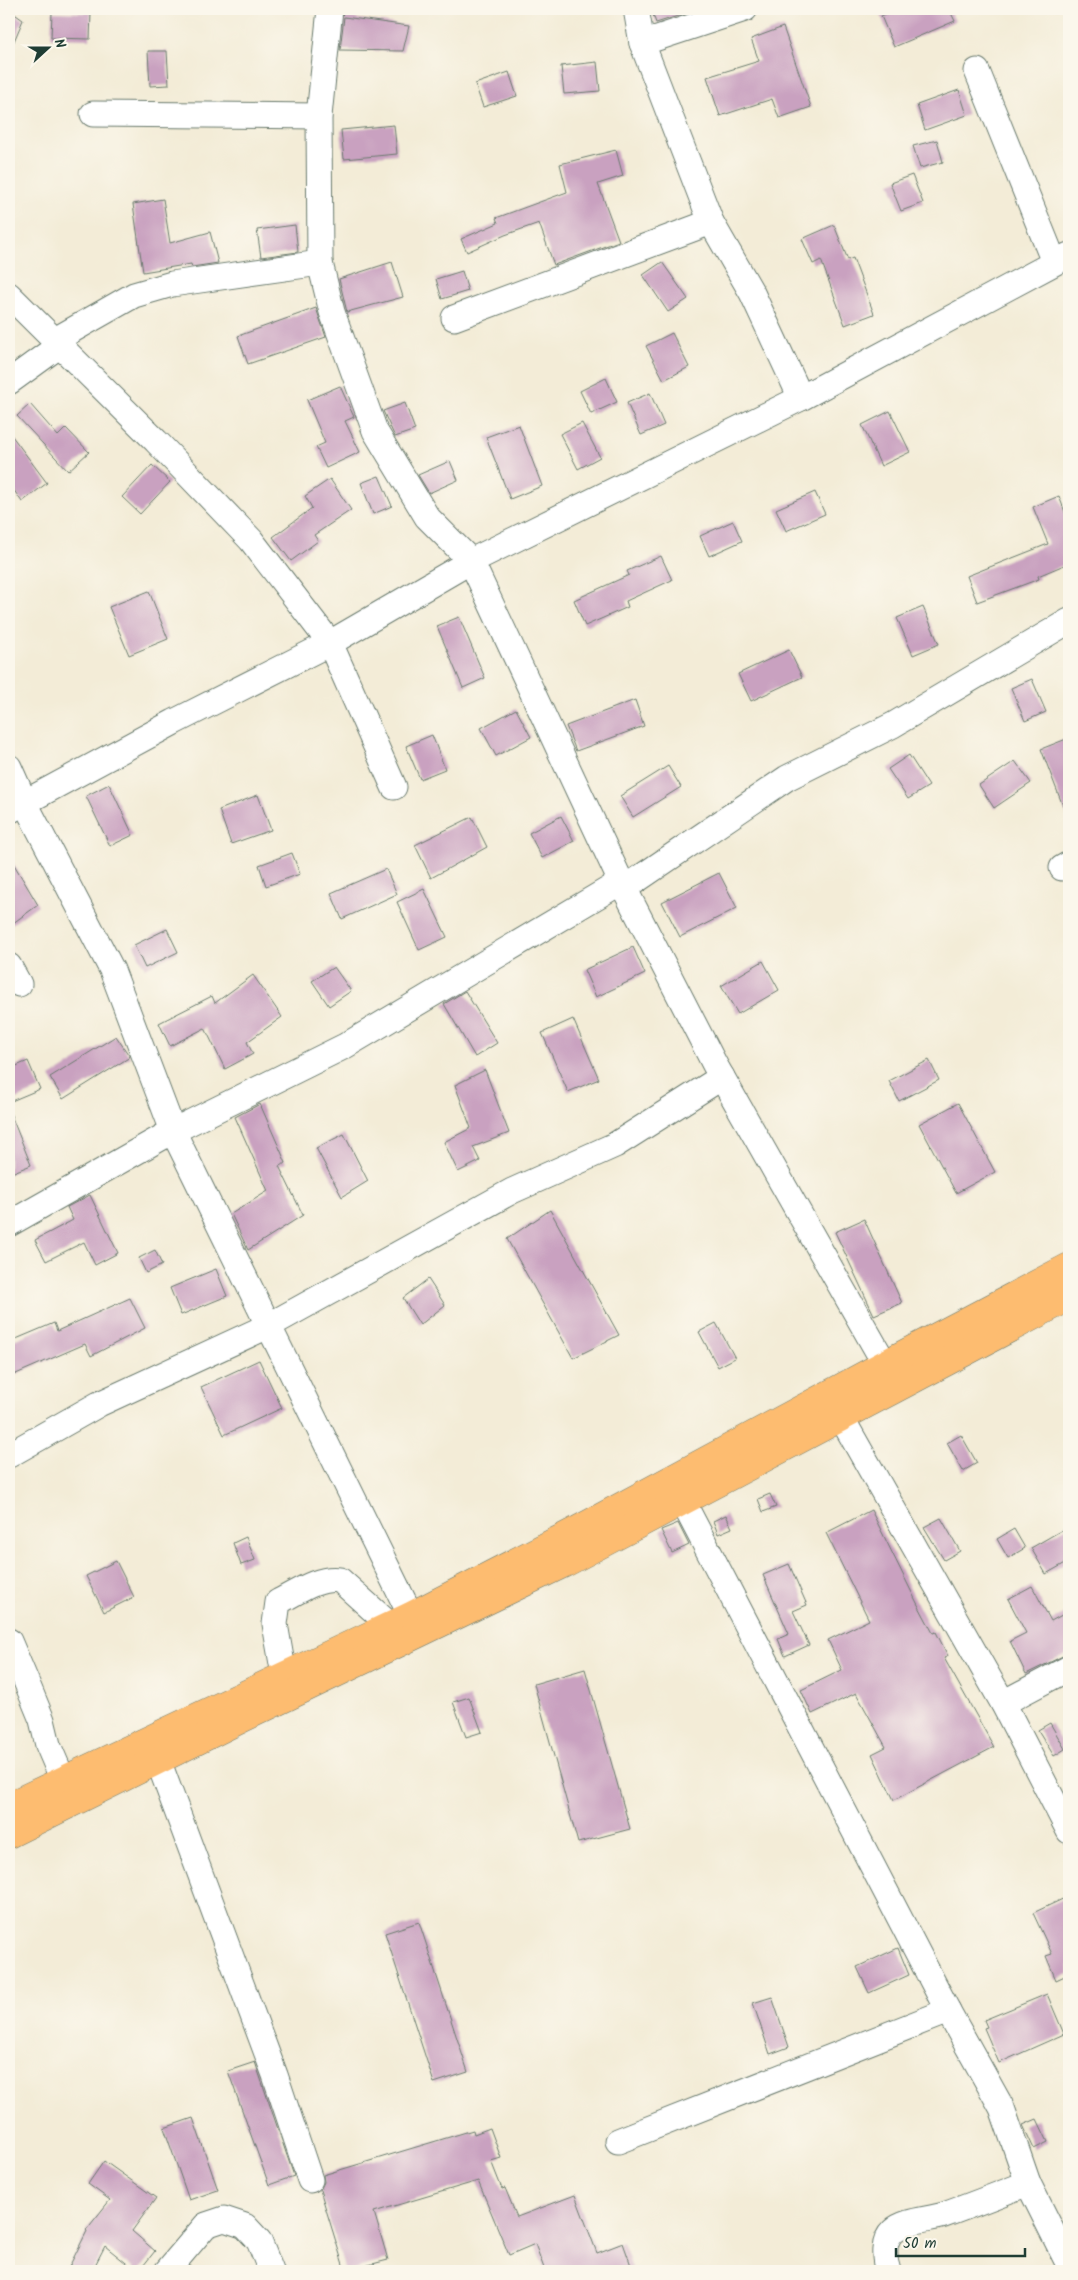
<svg xmlns="http://www.w3.org/2000/svg" width="1078" height="2280" font-family="Kalam,sans-serif">
  <style>
    .building { fill: #c9a1c0 }
    .lines { fill: none; stroke-linecap: round; stroke-linejoin: round }
    .minor-casing { stroke: #697a6d; stroke-width: 27 }
    .highway-casing { stroke: #697a6d; stroke-width: 29 }
    .minor { stroke: #fff; stroke-width: 25 }
    .highway { stroke: #fdbc70; stroke-width: 28 }
  </style>
  <rect width="100%" height="100%" fill="#fbf7ec"/>
  <filter id="ink" filterUnits="userSpaceOnUse"><feTurbulence type="fractalNoise" baseFrequency=".02" numOctaves="2"/><feDisplacementMap in="SourceGraphic" scale="10" xChannelSelector="R" yChannelSelector="G"/><feConvolveMatrix kernelMatrix="1 2 1 2 8 2 1 2 1" color-interpolation-filters="sRGB"/></filter>
  <filter id="wash" filterUnits="userSpaceOnUse"><feTurbulence type="fractalNoise" baseFrequency=".0096" numOctaves="4" result="noise"/><feDisplacementMap in="SourceGraphic" scale="20" xChannelSelector="R" yChannelSelector="G"/><feGaussianBlur stdDeviation="1.12" result="paint"/><feColorMatrix in="noise" values="0 0 0 0 0 0 0 0 0 0 0 0 0 0 0 0 0 1.4 0 .05"/><feComposite in="paint" operator="in"/></filter>
  <g filter="url(#wash)">
    <rect width="100%" height="100%" fill="#f3ecd7"/>
    <g id="blocks">
      <!-- building -->
      <g class="building">
        <polygon points="651,9 700,9 656,23"/>
        <polygon points="897,9 949,9 955,21 894,47 881,16"/>
        <polygon points="9,10 23,20 9,53"/>
        <polygon points="52,12 91,13 90,39 51,38"/>
        <polygon points="344,17 409,26 403,51 340,50"/>
        <polygon points="783,27 811,107 779,118 772,99 720,116 707,77 759,61 751,39"/>
        <polygon points="148,51 167,51 169,85 150,86"/>
        <polygon points="597,62 600,91 564,94 561,66"/>
        <polygon points="509,72 517,96 483,107 475,84"/>
        <polygon points="959,90 967,115 925,130 917,105"/>
        <polygon points="394,125 397,154 344,159 341,130"/>
        <polygon points="937,140 943,162 920,168 913,146"/>
        <polygon points="616,150 623,176 598,184 619,241 554,265 539,223 505,235 467,252 461,239 498,223 496,218 567,192 560,164"/>
        <polygon points="912,175 923,203 901,211 890,183"/>
        <polygon points="163,199 170,243 210,232 218,263 192,267 191,264 143,272 133,204"/>
        <polygon points="295,225 298,252 261,257 257,230"/>
        <polygon points="834,225 848,260 853,258 874,314 845,325 821,260 813,264 802,239"/>
        <polygon points="392,262 403,297 347,312 339,279"/>
        <polygon points="662,262 688,299 668,312 643,275"/>
        <polygon points="462,271 468,291 442,299 436,279"/>
        <polygon points="316,308 326,337 248,364 238,336"/>
        <polygon points="672,333 689,367 664,380 646,346"/>
        <polygon points="606,378 617,402 591,414 580,391"/>
        <polygon points="340,386 354,417 345,421 360,452 326,468 316,447 325,443 307,400"/>
        <polygon points="650,393 664,425 641,435 627,403"/>
        <polygon points="405,403 415,430 395,437 383,411"/>
        <polygon points="30,404 58,436 66,428 89,452 68,471 17,416"/>
        <polygon points="890,411 910,452 881,466 862,425"/>
        <polygon points="582,423 600,457 578,469 560,434"/>
        <polygon points="519,425 542,486 510,499 486,437"/>
        <polygon points="9,432 47,483 22,502 9,483"/>
        <polygon points="450,461 458,480 429,493 418,475"/>
        <polygon points="152,465 170,482 140,514 122,497"/>
        <polygon points="379,476 392,506 373,514 361,483"/>
        <polygon points="330,479 351,510 314,535 318,541 291,561 273,537 312,508 305,496"/>
        <polygon points="815,492 825,514 786,531 776,509"/>
        <polygon points="1059,496 1069,523 1069,563 1038,576 1039,579 977,602 967,576 1048,544 1033,507"/>
        <polygon points="733,521 742,541 709,556 700,536"/>
        <polygon points="661,556 672,580 626,601 628,607 585,626 574,600 629,575 627,571"/>
        <polygon points="149,591 168,639 129,655 109,607"/>
        <polygon points="923,607 939,644 913,655 897,618"/>
        <polygon points="459,617 485,678 463,688 437,626"/>
        <polygon points="789,650 802,677 751,701 738,674"/>
        <polygon points="1032,679 1046,712 1025,721 1011,688"/>
        <polygon points="635,700 644,726 576,751 566,726"/>
        <polygon points="516,709 531,737 496,756 481,728"/>
        <polygon points="432,735 445,769 420,779 406,746"/>
        <polygon points="1069,738 1069,819 1068,819 1041,749"/>
        <polygon points="909,755 929,786 908,799 888,769"/>
        <polygon points="1015,761 1031,783 994,808 979,785"/>
        <polygon points="668,766 681,787 633,817 620,796"/>
        <polygon points="109,784 133,835 110,846 86,796"/>
        <polygon points="258,795 271,830 231,844 219,810"/>
        <polygon points="561,816 574,841 542,858 529,833"/>
        <polygon points="472,817 487,847 431,878 415,845"/>
        <polygon points="292,853 300,874 266,886 259,865"/>
        <polygon points="9,856 38,905 9,926"/>
        <polygon points="386,869 397,894 342,919 331,893"/>
        <polygon points="719,873 737,908 680,937 662,902"/>
        <polygon points="424,889 447,937 419,950 397,902"/>
        <polygon points="167,929 178,952 145,968 134,945"/>
        <polygon points="633,947 645,974 596,997 584,970"/>
        <polygon points="763,961 779,990 738,1014 721,986"/>
        <polygon points="334,967 351,991 329,1006 312,981"/>
        <polygon points="253,975 282,1017 247,1042 253,1054 225,1069 205,1028 170,1046 159,1023 212,996 215,1003"/>
        <polygon points="465,991 497,1043 475,1057 444,1004"/>
        <polygon points="573,1019 599,1079 568,1092 542,1033"/>
        <polygon points="116,1036 130,1057 63,1099 50,1077"/>
        <polygon points="929,1060 939,1080 899,1101 889,1081"/>
        <polygon points="28,1061 40,1089 9,1102 9,1069"/>
        <polygon points="485,1070 509,1133 473,1147 480,1161 458,1172 444,1142 471,1128 455,1085"/>
        <polygon points="958,1103 995,1172 956,1193 919,1124"/>
        <polygon points="260,1104 286,1163 279,1166 303,1215 248,1250 231,1214 268,1191 235,1117"/>
        <polygon points="9,1110 31,1165 9,1174"/>
        <polygon points="344,1134 368,1181 342,1197 316,1148"/>
        <polygon points="90,1195 118,1253 95,1265 84,1242 46,1261 35,1240 73,1220 67,1207"/>
        <polygon points="550,1210 619,1335 573,1358 507,1239"/>
        <polygon points="864,1219 902,1303 874,1315 835,1232"/>
        <polygon points="155,1250 162,1265 146,1273 139,1258"/>
        <polygon points="216,1269 227,1296 181,1315 170,1288"/>
        <polygon points="428,1279 445,1305 420,1325 403,1298"/>
        <polygon points="130,1298 145,1328 91,1356 85,1344 9,1377 9,1342 54,1323 57,1331"/>
        <polygon points="716,1323 735,1358 718,1367 699,1332"/>
        <polygon points="259,1360 282,1408 224,1435 201,1387"/>
        <polygon points="961,1435 977,1463 963,1471 947,1443"/>
        <polygon points="770,1494 776,1507 763,1512 758,1499"/>
        <polygon points="871,1510 917,1603 933,1633 936,1632 948,1656 944,1658 994,1747 894,1800 872,1754 886,1747 856,1693 812,1714 801,1690 842,1670 828,1640 869,1620 826,1533"/>
        <polygon points="726,1515 732,1528 718,1534 713,1521"/>
        <polygon points="941,1518 960,1551 944,1560 924,1527"/>
        <polygon points="678,1523 689,1545 672,1553 661,1530"/>
        <polygon points="1069,1526 1069,1561 1046,1574 1031,1548"/>
        <polygon points="1014,1529 1025,1548 1008,1558 997,1539"/>
        <polygon points="246,1537 255,1560 241,1565 233,1543"/>
        <polygon points="116,1561 134,1597 104,1612 86,1576"/>
        <polygon points="789,1564 807,1605 793,1611 809,1645 785,1656 778,1639 789,1634 763,1575"/>
        <polygon points="1032,1586 1051,1621 1069,1611 1069,1653 1026,1674 1010,1641 1026,1633 1008,1599"/>
        <polygon points="585,1669 630,1829 578,1843 534,1684"/>
        <polygon points="469,1697 482,1732 466,1737 453,1702"/>
        <polygon points="1050,1723 1065,1749 1054,1756 1038,1730"/>
        <polygon points="1069,1896 1069,1974 1056,1980 1046,1956 1052,1954 1033,1913"/>
        <polygon points="419,1922 468,2072 434,2083 385,1933"/>
        <polygon points="898,1948 909,1975 869,1993 857,1967"/>
        <polygon points="1047,1994 1064,2034 999,2063 984,2028 987,2027 984,2020"/>
        <polygon points="772,1997 789,2047 770,2054 753,2003"/>
        <polygon points="255,2062 294,2176 269,2185 228,2071"/>
        <polygon points="193,2118 218,2190 189,2200 164,2128"/>
        <polygon points="1037,2119 1048,2142 1034,2149 1023,2125"/>
        <polygon points="490,2128 501,2158 491,2161 502,2189 505,2188 517,2217 575,2195 597,2253 623,2243 633,2271 545,2271 535,2244 509,2255 478,2181 374,2212 388,2260 345,2271 320,2190 324,2182 323,2175 473,2130 474,2134"/>
        <polygon points="104,2161 156,2198 132,2231 155,2251 139,2271 136,2271 105,2246 92,2271 67,2271 87,2231 86,2230 110,2200 88,2184"/>
      </g>
    </g>
  </g>
  <g filter="url(#ink)">
    <use href="#blocks" fill-opacity="0" stroke="#697a6d" stroke-width="1"/>
    <g class="lines">
      <!-- minor casing -->
      <g class="minor-casing">
        <g id="minor">
          <polyline points="330,9 319,116 320,263 332,312 375,431 427,517 471,561 621,882 715,1065 894,1380"/>
          <polyline points="636,9 642,43 711,222 752,293 801,398"/>
          <polyline points="642,43 745,9"/>
          <polyline points="977,71 1054,262"/>
          <polyline points="93,114 319,116"/>
          <polyline points="9,295 156,441 251,540 330,643 394,787"/>
          <polyline points="454,318 711,222"/>
          <polyline points="55,340 134,295 172,284 320,263"/>
          <polyline points="9,382 60,345"/>
          <polyline points="9,767 25,803 112,970 173,1131 411,1616"/>
          <polyline points="9,811 174,722 330,643 471,561 801,398 1069,255"/>
          <polyline points="1062,868 1069,864"/>
          <polyline points="625,888 787,778 893,725 1069,621"/>
          <polyline points="9,966 19,984"/>
          <polyline points="9,1224 173,1131 345,1046 621,882"/>
          <polyline points="841,1417 1003,1703 1069,1831"/>
          <polyline points="9,1455 99,1404 268,1326 512,1191 615,1145 722,1077"/>
          <polyline points="683,1502 948,2011 1002,2108 1028,2183 1069,2265"/>
          <polyline points="9,1641 26,1681 42,1720 48,1745 63,1780"/>
          <path d="M284,1675L275,1624L278,1602C296,1593 319,1576 340,1580L391,1626"/>
          <polyline points="1003,1703 1069,1668"/>
          <polyline points="158,1760 275,2075 310,2180"/>
          <polyline points="618,2141 948,2011"/>
          <polyline points="167,2271 206,2225 224,2219 245,2226 259,2241 271,2271"/>
          <path d="M888,2271C884,2259 882,2241 893,2231C905,2220 928,2220 944,2215C972,2205 1000,2194 1028,2183"/>
        </g>
      </g>
      <!-- highway casing -->
      <g class="highway-casing">
        <g id="highway">
          <polyline points="9,1806 411,1616 574,1532 885,1364 1069,1267"/>
          <polyline points="9,1834 243,1718 565,1563 1069,1297"/>
        </g>
      </g>
      <!-- minor -->
      <use href="#minor" class="minor"/>
      <!-- highway -->
      <use href="#highway" class="highway"/>
    </g>
  </g>
  <!-- margin -->
  <rect width="1078" height="2280" fill="none" stroke="#fbf7ec" stroke-width="30"/>
  <!-- north arrow -->
  <g transform="translate(48 48) rotate(69)" stroke="#fbf7ec" stroke-width="4" paint-order="stroke">
  <path d="M0-4L9 19L0 12L-9 19Z" fill="#1f3d34"/>
  <text y="-8" font-size="14" font-weight="bold" text-anchor="middle" fill="#1f3d34">N</text>
  </g>
  <!-- scale -->
  <path d="M896 2248v8h129v-8" fill="none" stroke="#1f3d34" stroke-width="2.5"/>
  <text x="903" y="2248" font-size="15" fill="#1f3d34" stroke="#fbf7ec" stroke-width="4" paint-order="stroke">50 m</text>
</svg>
